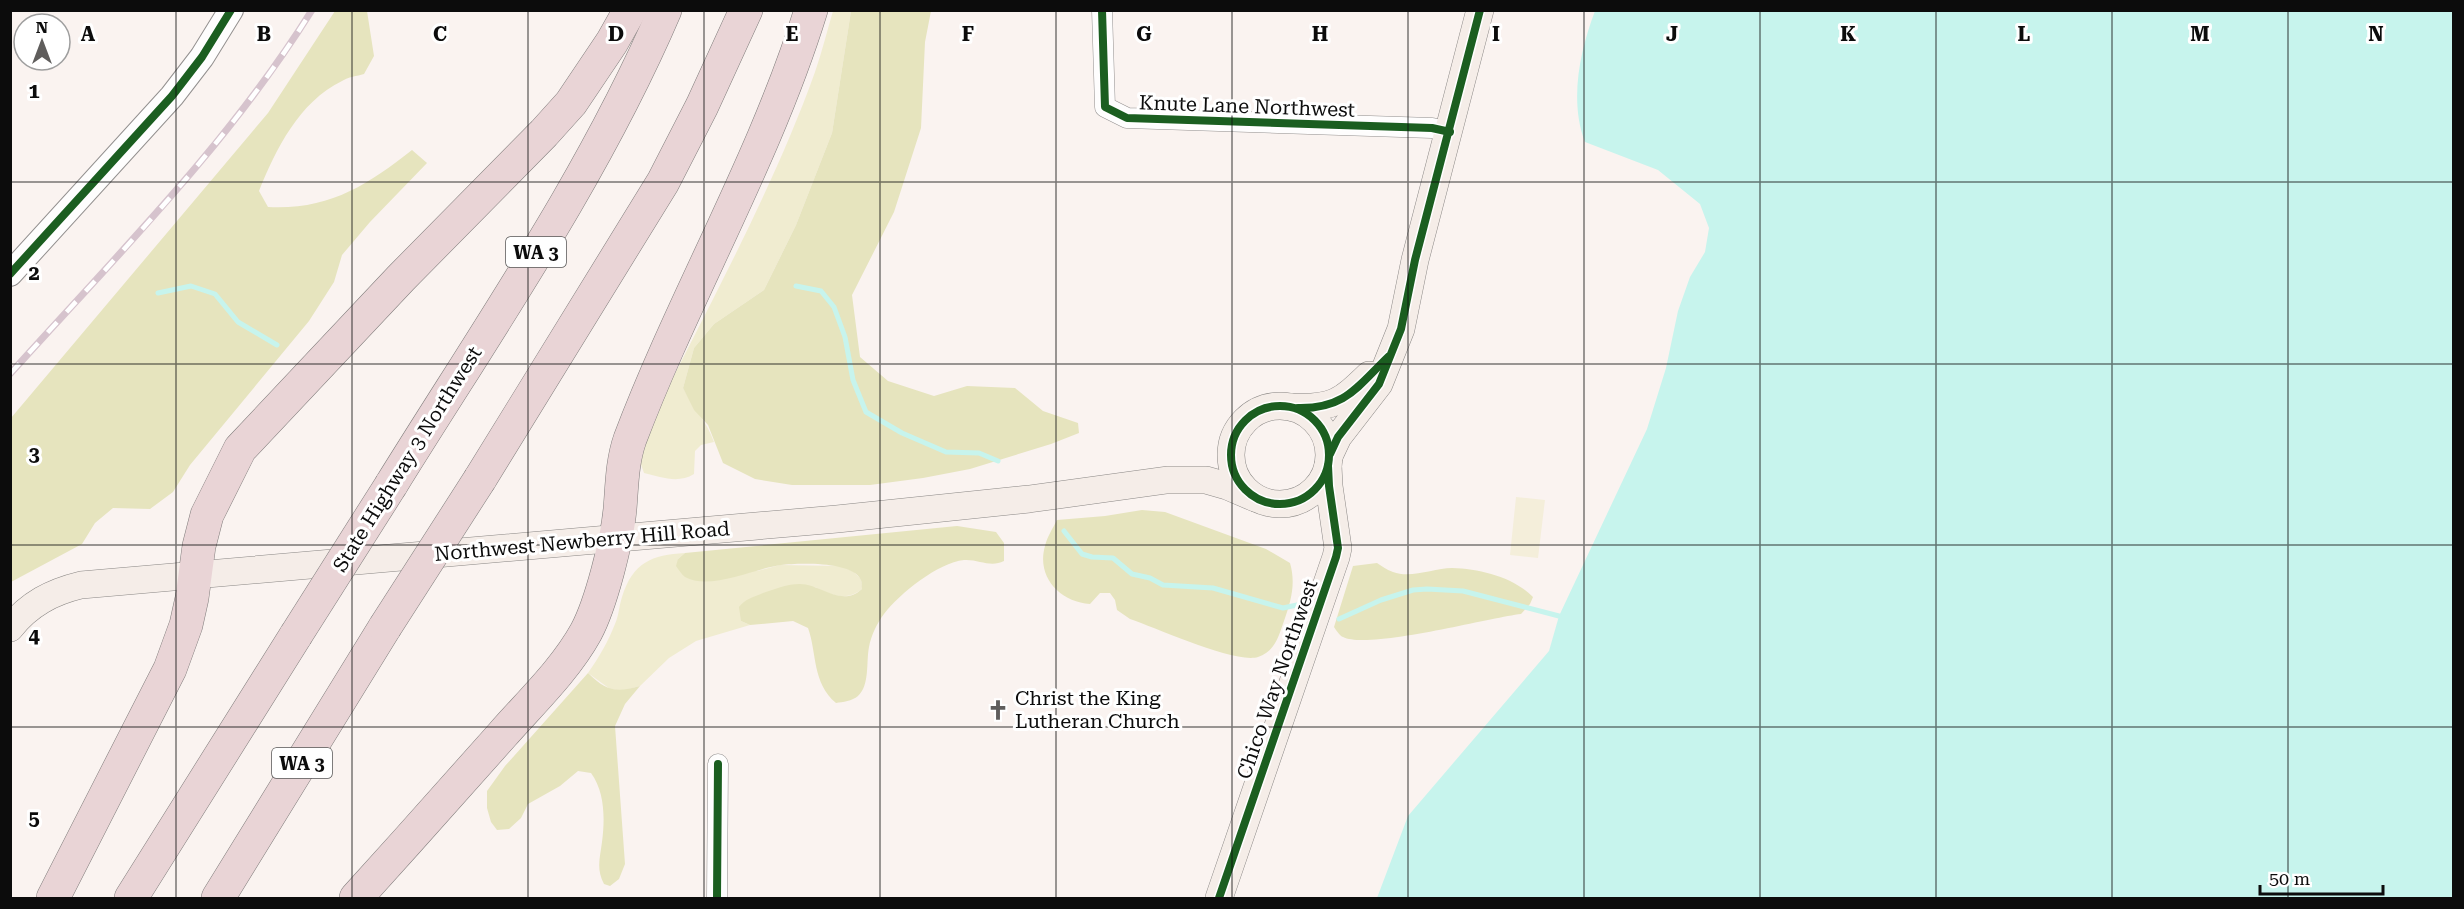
<svg xmlns="http://www.w3.org/2000/svg" width="2464" height="909" font-family="'Roboto Serif',serif">
  <style>
    .green { fill: #f0ecd0 }
    .forest { fill: #e6e4be }
    .pitch { fill: #f4eeda }
    .water { fill: #c7f4ed }
    .lines { fill: none; stroke-linecap: round; stroke-linejoin: round }
    .stream { stroke: #c7f4ed; stroke-width: 5 }
    .minor-casing { stroke: #93908f; stroke-width: 21 }
    .tertiary-casing { stroke: #93908f; stroke-width: 26 }
    .secondary-casing { stroke: #8a8785; stroke-width: 28 }
    .motorway-casing { stroke: #807d7c; stroke-width: 34 }
    .minor { stroke: #fefdfd; stroke-width: 20 }
    .tertiary { stroke: #fefdfd; stroke-width: 24 }
    .secondary { stroke: #f5ede8; stroke-width: 27 }
    .motorway { stroke: #e9d4d6; stroke-width: 33 }
    .rail-casing { stroke: #d6c3cd; stroke-width: 7 }
    .rail { stroke: #fff; stroke-width: 4.5; stroke-dasharray: 14; stroke-linecap: butt }
    .motorway-bridge-casing { stroke: #807d7c; stroke-width: 34; stroke-linecap: butt }
    .motorway-bridge { stroke: #e9d4d6; stroke-width: 33 }
    .cycleway-casing { stroke: #fff; stroke-width: 11 }
    .cycleway { stroke: #1b5e20; stroke-width: 8 }
    .grid { fill: none; stroke: #0c0c0c; stroke-width: 1.5; stroke-opacity: 0.55 }
    .labels { text-anchor: middle; dominant-baseline: central; stroke-width: 6; stroke-linejoin: round; paint-order: stroke }
    .shield { fill: #fff; stroke: #555; stroke-width: 1.5 }
    .shield-label { font-size: 18px; font-weight: bold; fill: #0c0c0c }
    .street-label { font-size: 20px; fill: #0c0c0c; stroke: #fff }
    .poi-label { font-size: 20px; fill: #0c0c0c; stroke: #fff; text-anchor: start }
    .grid-label { font-size: 20px; text-anchor: middle; font-weight: bold; fill: #0c0c0c; stroke: #fff; stroke-width: 6; stroke-linejoin: round; paint-order: stroke }
  </style>
  <rect width="100%" height="100%" fill="#faf3f0"/>
  <!-- green -->
  <g class="green">
    <path d="M833,11H851L832,133L796,225L764,290L714,324L694,348L683,388C693,407 707,422 714,442L701,445L695,451L694,474C678,484 661,477 644,473L639,459L645,433C703,316 771,195 815,72C822,52 827,31 833,11Z"/>
    <path d="M685,553L678,559L757,571L780,565L841,566L854,572L861,579L862,589C847,602 830,595 815,587L741,621L750,625L696,641L669,658L640,686L622,691L610,689L588,673C599,657 608,642 615,624C619,615 619,606 622,597C633,562 652,555 685,553Z"/>
  </g>
  <!-- forest -->
  <g class="forest">
    <path d="M335,11H367L374,56L364,74C357,76 348,77 342,81C299,102 276,149 259,191L268,207C329,210 366,186 412,150L427,163L370,222L342,255L334,282L309,321L190,465L173,492L150,509L113,508L95,523L82,544L11,582V418L268,113Z"/>
    <polygon points="851,11 931,11 925,42 921,128 894,212 852,295 860,357 888,381 934,396 967,386 1015,388 1043,411 1078,423 1079,433 1051,444 970,469 923,478 870,485 792,485 755,479 723,463 708,425 694,410 683,388 694,348 714,324 764,290 796,225 832,133"/>
    <path d="M1142,510L1165,512L1266,549L1290,563C1296,584 1291,601 1284,621C1279,635 1275,652 1258,657C1235,664 1157,628 1130,619L1117,610L1115,600L1110,593H1100L1090,604C1060,602 1036,577 1045,546C1047,537 1053,528 1057,520L1105,516Z"/>
    <path d="M957,526L996,532L1004,543V561C990,568 979,559 964,560C938,563 900,593 884,614C877,623 871,636 869,647C866,662 870,685 858,696C852,701 843,702 836,703C812,683 817,653 808,628L793,621L750,625L741,621L739,607C745,599 754,597 763,593C775,589 787,584 800,584C822,584 841,608 862,589C861,586 862,583 861,580C853,561 798,563 781,565C756,568 710,591 685,577C682,575 679,570 676,566L678,559L685,553Z"/>
    <path d="M1377,563C1382,566 1387,570 1393,572C1411,579 1434,568 1452,568C1481,569 1513,577 1533,597L1530,604L1521,614C1487,618 1369,650 1343,637C1340,636 1336,630 1334,627L1353,566Z"/>
    <path d="M588,673C606,691 616,693 640,686L625,704L615,726L625,864L619,879L610,886L604,884C596,869 600,858 602,842C605,819 605,792 591,773L578,771L560,786L528,804L521,818L509,829L497,830L491,822L487,808V791L505,766Z"/>
  </g>
  <!-- pitch -->
  <polygon class="pitch" points="1516,497 1545,500 1538,558 1510,555"/>
  <!-- water -->
  <path class="water" d="M1595,11H2453V898H1377L1408,816L1549,651L1559,616L1647,429L1666,368L1678,311L1690,277L1705,252L1709,228L1700,204L1658,170L1585,142C1569,101 1580,50 1595,11Z"/>
  <g class="lines">
    <!-- stream -->
    <g class="stream">
      <polyline points="796,286 821,291 834,307 845,337 853,380 866,412 902,433 946,452 979,453 998,461"/>
      <polyline points="158,293 191,286 215,294 238,322 277,345"/>
      <polyline points="1064,531 1082,554 1092,557 1113,558 1132,574 1150,578 1163,585 1213,588 1283,608 1297,605"/>
      <polyline points="1339,619 1381,600 1413,590 1427,589 1463,591 1559,616"/>
    </g>
    <!-- minor casing -->
    <g class="minor-casing">
      <g id="minor">
        <polyline points="1102,10 1105,107 1127,118 1432,128 1450,132"/>
        <polyline points="717,898 718,764"/>
      </g>
    </g>
    <!-- tertiary casing -->
    <g class="tertiary-casing">
      <polyline id="tertiary" points="10,274 172,96 202,57 231,10"/>
    </g>
    <!-- secondary casing -->
    <g class="secondary-casing">
      <g id="secondary">
        <circle cx="1280" cy="455" r="49"/>
        <path d="M1292,407C1333,409 1341,402 1369,375"/>
        <polyline points="1330,454 1338,437 1379,384 1401,329 1415,260 1480,10"/>
        <path d="M10,628C29,604 52,592 81,585L837,519L1029,499L1167,480H1206L1227,486L1255,498"/>
        <polyline points="1219,898 1336,557 1338,548 1329,486 1328,466"/>
      </g>
    </g>
    <!-- motorway casing -->
    <g class="motorway-casing">
      <g id="motorway">
        <polyline points="480,479 663,182 702,106 746,10"/>
        <path d="M391,485C487,330 593,178 665,10"/>
        <polyline points="53,898 170,669 186,625 192,598 199,546 207,515 240,449 401,278 544,133 571,103 612,42 630,10"/>
        <polyline points="131,898 296,635"/>
        <polyline points="218,898 385,627"/>
        <path d="M356,898C405,844 454,789 502,735C531,702 565,670 586,632C601,604 617,541 620,509C622,485 622,462 630,439C685,294 765,159 811,10"/>
      </g>
    </g>
    <!-- minor -->
    <use href="#minor" class="minor"/>
    <!-- tertiary -->
    <use href="#tertiary" class="tertiary"/>
    <!-- secondary -->
    <use href="#secondary" class="secondary"/>
    <!-- motorway -->
    <use href="#motorway" class="motorway"/>
    <!-- rail casing -->
    <g class="rail-casing">
      <path id="rail" d="M10,374C115,257 228,145 312,10"/>
    </g>
    <!-- rail -->
    <use href="#rail" class="rail"/>
    <!-- motorway-bridge casing -->
    <g class="motorway-bridge-casing">
      <g id="motorway-bridge">
        <polyline points="385,627 480,479"/>
        <polyline points="296,635 391,485"/>
      </g>
    </g>
    <!-- motorway-bridge -->
    <use href="#motorway-bridge" class="motorway-bridge"/>
    <!-- cycleway casing -->
    <g class="cycleway-casing">
      <g id="cycleway">
        <polyline points="1102,10 1105,107 1127,118 1432,128 1450,132"/>
        <polyline points="10,274 172,96 202,57 231,10"/>
        <circle cx="1280" cy="455" r="49"/>
        <path d="M1298,408C1345,409 1357,387 1388,357"/>
        <polyline points="1330,454 1338,437 1379,384 1401,329 1415,260 1480,10"/>
        <polyline points="717,898 718,764"/>
        <polyline points="1219,898 1336,557 1338,548 1329,486 1328,466"/>
      </g>
    </g>
    <!-- cycleway -->
    <use href="#cycleway" class="cycleway"/>
  </g>
  <!-- grid -->
  <path class="grid" d="M176,10V898M352,10V898M528,10V898M704,10V898M880,10V898M1056,10V898M1232,10V898M1408,10V898M1584,10V898M1760,10V898M1936,10V898M2112,10V898M2288,10V898M10,182H2454M10,364H2454M10,545H2454M10,727H2454"/>
  <!-- icons -->
  <defs>
    <g id="church-bare" transform="scale(1.62)"><path d="M-1.2-6h2.4v3.5h3.3v2.4h-3.3V6h-2.4V-.1h-3.3v-2.4h3.3Z" fill="#5f5d5c" stroke="#fff" stroke-width="2.5" paint-order="stroke"/></g>
  </defs>
  <g fill-rule="evenodd">
    <use href="#church-bare" x="998" y="710"/>
  </g>
  <g class="labels">
    <!-- shield labels -->
    <g class="shield">
      <rect x="506" y="237" width="60" height="30" rx="4.5"/>
      <rect x="272" y="748" width="60" height="30" rx="4.5"/>
    </g>
    <g class="shield-label">
      <text x="536" y="252">WA 3</text>
      <text x="302" y="763">WA 3</text>
    </g>
    <!-- street labels -->
    <g class="street-label">
      <text transform="translate(1247 106) rotate(2)">Knute Lane Northwest</text>
      <text transform="translate(407 459) rotate(-58)">State Highway 3 Northwest</text>
      <text transform="translate(582 541) rotate(-5)">Northwest Newberry Hill Road</text>
      <text transform="translate(1277 679) rotate(-71)">Chico Way Northwest</text>
    </g>
    <!-- poi labels -->
    <g class="poi-label">
      <text x="1015" y="698">Christ the King<tspan x="1015" dy="23">Lutheran Church</tspan></text>
    </g>
  </g>
  <g class="grid-label">
    <text x="88" y="41">A</text>
    <text x="264" y="41">B</text>
    <text x="440" y="41">C</text>
    <text x="616" y="41">D</text>
    <text x="792" y="41">E</text>
    <text x="968" y="41">F</text>
    <text x="1144" y="41">G</text>
    <text x="1320" y="41">H</text>
    <text x="1496" y="41">I</text>
    <text x="1672" y="41">J</text>
    <text x="1848" y="41">K</text>
    <text x="2024" y="41">L</text>
    <text x="2200" y="41">M</text>
    <text x="2376" y="41">N</text>
    <text x="34" y="98">1</text>
    <text x="34" y="280">2</text>
    <text x="34" y="461">3</text>
    <text x="34" y="643">4</text>
    <text x="34" y="825">5</text>
  </g>
  <!-- border -->
  <rect width="2464" height="909" fill="none" stroke="#0c0c0c" stroke-width="24"/>
  <!-- north arrow -->
  <g transform="translate(42 42)"><circle r="28" fill="#ffffff" stroke="#9e9e9e" stroke-width="1.5"/>
  <path d="M0-4.5L10 22L0 15L-10 22Z" fill="#5f5d5c"/>
  <text y="-9" font-size="16" font-weight="bold" text-anchor="middle" fill="#0c0c0c">N</text>
  </g>
  <!-- scale -->
  <path d="M2260 885v9h123v-9" fill="none" stroke="#0c0c0c" stroke-width="3"/>
  <text x="2269" y="885" font-size="18" fill="#0c0c0c" stroke="#ffffff" stroke-width="4.5" paint-order="stroke">50 m</text>
</svg>
